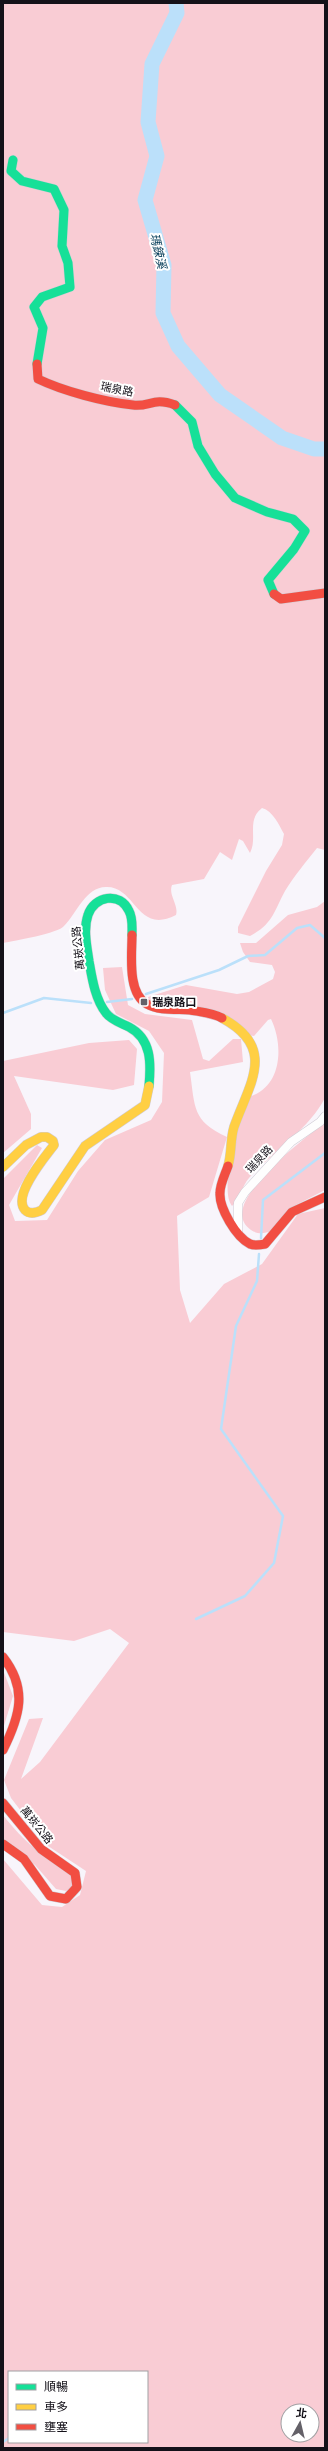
<svg xmlns="http://www.w3.org/2000/svg" width="328" height="2451" font-family="'Times New Roman','Noto Sans TC',serif">
  <style>
    .forest { fill: #f9ccd4; fill-rule: evenodd }
    .lines { fill: none; stroke-linecap: round; stroke-linejoin: round }
    .stream { stroke: #bbe0fa; stroke-width: 2.5 }
    .river { stroke: #bbe0fa; stroke-width: 15 }
    .street-casing { stroke: #d0ccd4; stroke-width: 9 }
    .fast-casing { stroke: #d0ccd4; stroke-width: 10 }
    .slow-casing { stroke: #d0ccd4; stroke-width: 10 }
    .jam-casing { stroke: #d0ccd4; stroke-width: 10 }
    .street { stroke: #fefefe; stroke-width: 8 }
    .fast { stroke: #16e098; stroke-width: 9 }
    .slow { stroke: #ffcf43; stroke-width: 9 }
    .jam { stroke: #f24e42; stroke-width: 9 }
    .poi-dot { fill: #646168; stroke: #fff; stroke-width: 1.5 }
    .labels { text-anchor: middle; dominant-baseline: central; stroke-width: 4; stroke-linejoin: round; paint-order: stroke }
    .street-label { font-size: 11px; fill: #141119; stroke: #fff }
    .poi-label { font-size: 11px; font-weight: bold; fill: #141119; stroke: #fff; text-anchor: start }
    .water-label { font-size: 12px; font-style: italic; fill: #003955; stroke: #fff }
  </style>
  <rect width="100%" height="100%" fill="#f8f5fb"/>
  <!-- forest -->
  <g class="forest">
    <path d="M3,3H325V850L317,848C306,862 294,876 285,891C274,911 273,924 250,936L238,933V927L266,871L282,845L284,834C279,825 273,811 262,808C246,820 258,838 250,853L243,841L239,839L232,860L220,852L204,879L172,885C168,895 179,905 176,915C137,935 136,887 107,887C86,886 77,913 64,926C59,933 14,941 3,943Z"/>
    <path d="M325,901V1098C308,1130 274,1151 249,1178C242,1186 239,1200 232,1206C218,1189 241,1117 248,1097C282,1088 284,1046 271,1019L268,1020L254,1036L248,1035L244,1028L149,1003L148,997L186,985L237,994L249,992L273,979L275,972L272,965L250,962L243,952L240,943H256L288,915L317,907Z"/>
    <path d="M122,967L128,1005L145,1014L192,1020L203,1059L209,1061L233,1039H241L243,1062L190,1072C195,1107 192,1121 227,1137L209,1197L177,1216L180,1290L190,1323L224,1284L262,1264L298,1214L325,1208V2448H3V1859L42,1905L62,1907L80,1895L86,1871L48,1846L11,1798L4,1780L29,1719L43,1718L21,1779L40,1762L129,1643L110,1629L74,1641L3,1632V1179L37,1145L42,1148L9,1205L15,1221L47,1220L78,1171L105,1140L151,1120L162,1102L164,1053L149,1031L116,1014L105,990L103,968ZM9,2372H147V2442H9ZM288,2411H312V2435H288Z"/>
    <polygon points="129,1040 137,1049 134,1085 113,1090 14,1076 31,1114 31,1129 3,1153 3,1061 89,1043"/>
    <path d="M325,1122V1190L296,1205L271,1231C264,1234 257,1234 251,1230C213,1204 308,1137 325,1122Z"/>
    <polygon points="3,1670 13,1696 3,1729"/>
    <path d="M3,1815C24,1842 43,1857 72,1874C74,1883 74,1887 66,1891L56,1889L35,1865L3,1842Z"/>
  </g>
  <g class="lines">
    <!-- stream -->
    <g class="stream">
      <polyline points="146,994 219,970 248,956 265,955 297,928 310,925 325,938"/>
      <polyline points="107,1002 132,999"/>
      <polyline points="3,1013 44,998 91,1003"/>
      <polyline points="261,1238 263,1200 325,1153"/>
      <polyline points="196,1619 245,1596 274,1563 283,1516 221,1429 236,1326 257,1281 259,1254"/>
      <polyline points="3,2442 9,2438"/>
    </g>
    <!-- river -->
    <polyline class="river" points="176,3 177,13 152,64 148,122 157,156 145,200 164,265 163,313 178,346 220,395 282,438 314,449 325,449"/>
    <!-- street casing -->
    <g class="street-casing">
      <polyline id="street" points="238,1232 238,1203 245,1192 291,1142 320,1122 325,1116"/>
    </g>
    <!-- fast casing -->
    <g class="fast-casing">
      <g id="fast">
        <polyline points="13,160 11,171 22,181 54,189 64,210 62,246 68,263 70,287 42,297 34,307 43,328 37,364"/>
        <polyline points="175,405 192,422 198,446 215,474 235,498 267,512 293,519 305,531 294,549 268,580 274,594"/>
        <path d="M132,935C132,927 133,918 129,911C120,891 94,896 88,915C83,929 87,947 89,961C92,978 95,999 106,1013C111,1020 121,1023 129,1027C152,1039 151,1064 149,1086"/>
      </g>
    </g>
    <!-- slow casing -->
    <g class="slow-casing">
      <g id="slow">
        <path d="M222,1018C278,1048 249,1084 234,1127C230,1140 232,1153 228,1166"/>
        <path d="M3,1167L26,1145L41,1137H47L53,1141L54,1145C45,1157 12,1195 25,1210C30,1215 36,1213 42,1210L85,1146L145,1105L149,1086"/>
      </g>
    </g>
    <!-- jam casing -->
    <g class="jam-casing">
      <g id="jam">
        <path d="M37,364L38,379C63,391 104,402 133,405C150,407 153,397 175,405"/>
        <polyline points="274,594 281,599 325,593"/>
        <path d="M132,935C132,955 127,993 147,1004C159,1011 177,1009 190,1010C201,1012 213,1013 222,1018"/>
        <path d="M228,1166C225,1175 220,1184 220,1193C219,1208 236,1237 250,1244C255,1246 260,1245 265,1244L292,1212L325,1197"/>
        <path d="M3,1657C28,1689 20,1716 3,1750"/>
        <polyline points="3,1803 41,1849 75,1873 77,1887 66,1899 50,1896 24,1859 3,1844"/>
      </g>
    </g>
    <!-- street -->
    <use href="#street" class="street"/>
    <!-- fast -->
    <use href="#fast" class="fast"/>
    <!-- slow -->
    <use href="#slow" class="slow"/>
    <!-- jam -->
    <use href="#jam" class="jam"/>
  </g>
  <!-- markers -->
  <rect class="poi-dot" x="140" y="998" width="8" height="8" rx="2"/>
  <g class="labels">
    <!-- street labels -->
    <g class="street-label">
      <text transform="translate(117 389) rotate(11)">瑞泉路</text>
      <text transform="translate(78 948) rotate(-96)">萬崁公路</text>
      <text transform="translate(259 1159) rotate(-47)">瑞泉路</text>
      <text transform="translate(37 1825) rotate(51)">萬崁公路</text>
    </g>
    <!-- poi labels -->
    <g class="poi-label">
      <text x="152" y="1002">瑞泉路口</text>
    </g>
    <!-- water labels -->
    <g class="water-label">
      <text transform="translate(158 251) rotate(77)">瑪鋉溪</text>
    </g>
  </g>
  <!-- border -->
  <rect width="328" height="2451" fill="none" stroke="#141119" stroke-width="8"/>
  <!-- legend -->
  <rect x="8" y="2371" width="140" height="72" fill="#ffffff" stroke="#a1a0a3"/>
  <rect x="16" y="2384" width="20" height="6" fill="#16e098" stroke="#a1a0a3"/>
  <text x="44" y="2391" font-size="12" fill="#141119">順暢</text>
  <rect x="16" y="2404" width="20" height="6" fill="#ffcf43" stroke="#a1a0a3"/>
  <text x="44" y="2411" font-size="12" fill="#141119">車多</text>
  <rect x="16" y="2424" width="20" height="6" fill="#f24e42" stroke="#a1a0a3"/>
  <text x="44" y="2431" font-size="12" fill="#141119">壅塞</text>
  <!-- north arrow -->
  <g transform="translate(300 2423) rotate(8)"><circle r="19" fill="#ffffff" stroke="#a1a0a3"/>
  <path d="M0-3L7 15L0 10L-7 15Z" fill="#646168"/>
  <text y="-6" font-size="11" font-weight="bold" text-anchor="middle" fill="#141119">北</text>
  </g>
</svg>
